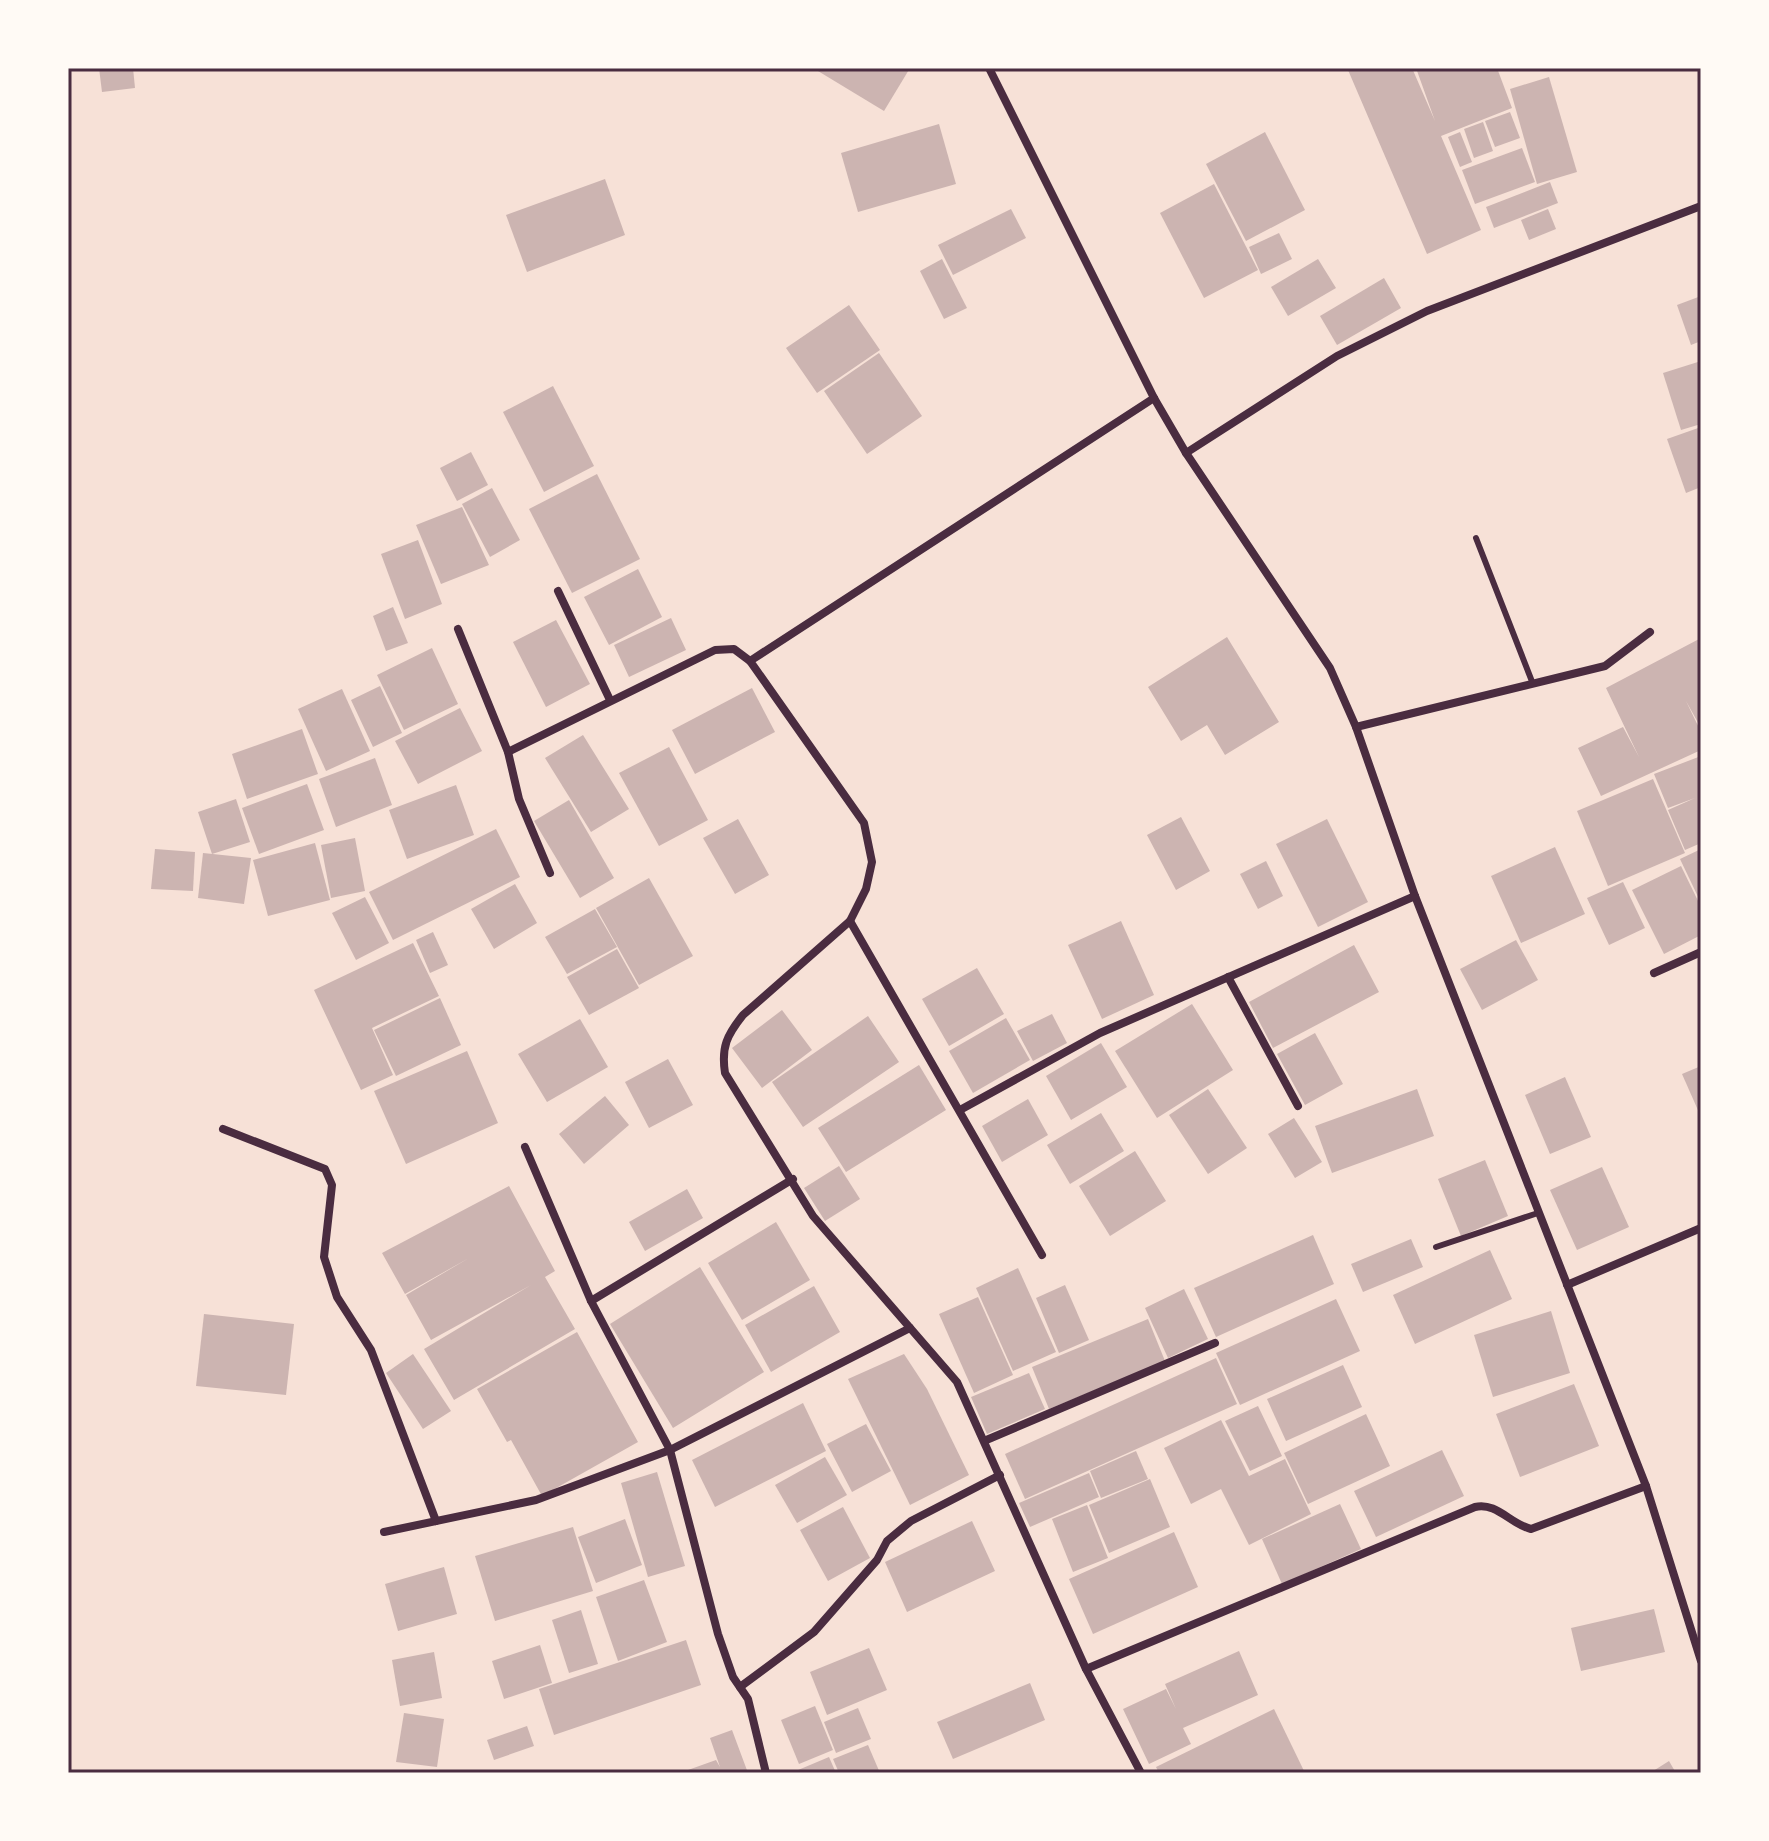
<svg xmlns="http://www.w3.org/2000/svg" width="1769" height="1841" font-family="'Varela Round',sans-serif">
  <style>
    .building { fill: #ccb4b1 }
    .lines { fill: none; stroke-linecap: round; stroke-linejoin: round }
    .service { stroke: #4a2c40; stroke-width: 6 }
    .minor { stroke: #4a2c40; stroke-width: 8 }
    .neatline { fill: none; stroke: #4a2c40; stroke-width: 3 }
  </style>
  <rect width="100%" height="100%" fill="#f7e1d7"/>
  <!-- building -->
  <g class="building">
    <polygon points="99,68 133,68 135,88 102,92"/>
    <polygon points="813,68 910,68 884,111"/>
    <polygon points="1353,68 1412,68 1435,121 1416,68 1497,68 1512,108 1441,136 1481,230 1427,254 1348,70"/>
    <polygon points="1549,77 1577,172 1537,184 1510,89"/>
    <polygon points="1510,112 1520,138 1495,147 1485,121"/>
    <polygon points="1483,122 1493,151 1474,158 1464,129"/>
    <polygon points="939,124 956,184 858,212 841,153"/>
    <polygon points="1265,132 1305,210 1246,241 1206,164"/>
    <polygon points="1460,132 1472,162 1460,167 1448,137"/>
    <polygon points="1522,148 1535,182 1475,204 1462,170"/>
    <polygon points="605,179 625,235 527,272 506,215"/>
    <polygon points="1550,182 1558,203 1494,228 1486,207"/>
    <polygon points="1214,184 1258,270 1204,298 1160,213"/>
    <polygon points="1011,209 1026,238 953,275 938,245"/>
    <polygon points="1548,209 1556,229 1529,240 1521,220"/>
    <polygon points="1279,233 1292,259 1261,274 1249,247"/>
    <polygon points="942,259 967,308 944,319 920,271"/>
    <polygon points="1318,259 1336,288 1288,316 1271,287"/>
    <polygon points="1384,278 1401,308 1337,345 1320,316"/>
    <polygon points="1701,296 1701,341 1691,345 1677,305"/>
    <polygon points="849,305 880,350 817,393 786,348"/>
    <polygon points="879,353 922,416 867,454 824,391"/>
    <polygon points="1701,361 1701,424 1681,430 1663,373"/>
    <polygon points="553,386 594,466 544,492 503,412"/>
    <polygon points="1701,427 1701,487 1686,493 1667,439"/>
    <polygon points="471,452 488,485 457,501 440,468"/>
    <polygon points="597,474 640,559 572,593 529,509"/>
    <polygon points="492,488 520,540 490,557 462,504"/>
    <polygon points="462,507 489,565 441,584 416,525"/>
    <polygon points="418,540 442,604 405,619 381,554"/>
    <polygon points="638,569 662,617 609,645 584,597"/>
    <polygon points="393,607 408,643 386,651 373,616"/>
    <polygon points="671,618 686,650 629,677 614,645"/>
    <polygon points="556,620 590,684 546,707 513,642"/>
    <polygon points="1227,637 1279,722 1225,755 1207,725 1181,741 1148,687"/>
    <polygon points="1701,638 1701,728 1686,701 1701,732 1701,750 1601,796 1578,748 1623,727 1639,757 1606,688"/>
    <polygon points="432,648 458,704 404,730 377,675"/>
    <polygon points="380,686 402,733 373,747 351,700"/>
    <polygon points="752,688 775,732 695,774 672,730"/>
    <polygon points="342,689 370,751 326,771 298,709"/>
    <polygon points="460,708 482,751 418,784 395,741"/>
    <polygon points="302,729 318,774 247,799 232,754"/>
    <polygon points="583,735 629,809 591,832 545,758"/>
    <polygon points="669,747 708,820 659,846 619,773"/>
    <polygon points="1701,756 1701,843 1685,850 1668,810 1695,798 1668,808 1654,774"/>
    <polygon points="375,758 392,805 336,827 319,779"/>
    <polygon points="1653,779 1685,853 1608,886 1577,811"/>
    <polygon points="307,784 324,830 259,854 242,808"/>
    <polygon points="456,785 474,835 407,859 389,810"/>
    <polygon points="236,799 250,842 212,854 198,812"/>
    <polygon points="569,800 614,878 580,898 534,821"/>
    <polygon points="1181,817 1210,871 1176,890 1147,835"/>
    <polygon points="738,819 769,875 735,894 703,838"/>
    <polygon points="1327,819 1368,902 1318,927 1276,844"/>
    <polygon points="496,829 520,877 393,940 369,892"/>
    <polygon points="355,838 365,891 331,898 321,845"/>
    <polygon points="315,843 330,900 268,916 253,860"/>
    <polygon points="1555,847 1585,914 1521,943 1491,876"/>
    <polygon points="155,849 195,852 193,891 151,889"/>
    <polygon points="1701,849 1701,903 1680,859"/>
    <polygon points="203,853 251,858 244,904 198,898"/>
    <polygon points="1266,861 1283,896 1258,909 1240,874"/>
    <polygon points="1681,866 1701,907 1701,935 1664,954 1632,890"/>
    <polygon points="649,878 693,956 639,985 596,908"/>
    <polygon points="1623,882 1645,928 1609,945 1587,898"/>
    <polygon points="515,884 537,923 494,949 471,909"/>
    <polygon points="365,897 389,943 356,960 332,913"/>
    <polygon points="595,909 617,947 567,974 545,937"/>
    <polygon points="1121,921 1154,995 1102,1019 1068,945"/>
    <polygon points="433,932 448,965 430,973 416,940"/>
    <polygon points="1516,940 1538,980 1482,1010 1460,969"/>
    <polygon points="413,943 439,996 372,1028 393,1075 361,1090 314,990"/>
    <polygon points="1354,945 1379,992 1273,1048 1249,1002"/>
    <polygon points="617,949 639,988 589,1015 567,977"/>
    <polygon points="977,968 1004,1014 949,1046 922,999"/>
    <polygon points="440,998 461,1045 396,1076 374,1030"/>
    <polygon points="1192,1004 1233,1070 1157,1118 1115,1051"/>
    <polygon points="782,1010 812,1050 762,1088 732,1048"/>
    <polygon points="1052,1014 1067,1043 1033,1061 1017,1031"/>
    <polygon points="868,1016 899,1062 803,1127 772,1082"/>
    <polygon points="1006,1018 1030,1060 973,1093 949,1051"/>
    <polygon points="580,1019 608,1067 547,1102 518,1054"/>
    <polygon points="1315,1033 1343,1084 1305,1105 1277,1054"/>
    <polygon points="1101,1043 1127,1087 1071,1120 1046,1076"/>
    <polygon points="467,1051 498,1123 406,1164 374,1091"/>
    <polygon points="668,1059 693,1105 649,1128 625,1082"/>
    <polygon points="919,1065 946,1110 846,1172 818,1128"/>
    <polygon points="1701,1066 1701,1117 1682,1074"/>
    <polygon points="1565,1077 1591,1137 1550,1154 1525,1095"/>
    <polygon points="1208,1089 1247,1148 1208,1174 1169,1115"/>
    <polygon points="1417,1089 1434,1136 1332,1173 1315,1126"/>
    <polygon points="605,1096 629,1125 584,1164 559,1134"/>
    <polygon points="1028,1099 1048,1135 1002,1162 982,1126"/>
    <polygon points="1101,1113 1124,1151 1070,1184 1047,1145"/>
    <polygon points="1294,1118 1322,1162 1295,1178 1268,1134"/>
    <polygon points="1135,1151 1166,1201 1110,1236 1079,1186"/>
    <polygon points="1485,1160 1508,1216 1461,1236 1438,1179"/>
    <polygon points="839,1166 860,1199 825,1221 804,1188"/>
    <polygon points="1602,1167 1629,1227 1577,1250 1550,1190"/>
    <polygon points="509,1186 555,1271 545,1277 575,1329 454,1400 424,1349 531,1285 431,1340 406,1295 469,1258 405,1294 382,1253"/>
    <polygon points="687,1189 703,1218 645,1251 629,1222"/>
    <polygon points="776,1222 810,1280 742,1320 708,1263"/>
    <polygon points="1313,1235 1334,1284 1216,1337 1194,1288"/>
    <polygon points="1411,1239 1423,1267 1363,1292 1351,1264"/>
    <polygon points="1490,1250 1512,1299 1415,1344 1393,1295"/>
    <polygon points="700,1267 764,1372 673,1428 610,1324"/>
    <polygon points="1018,1268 1056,1352 1013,1371 976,1288"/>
    <polygon points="1065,1285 1089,1340 1059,1353 1036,1298"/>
    <polygon points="814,1286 840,1332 771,1372 745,1325"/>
    <polygon points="1184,1289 1208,1339 1168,1358 1145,1308"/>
    <polygon points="978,1297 1013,1375 974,1393 939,1314"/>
    <polygon points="1336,1299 1360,1351 1240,1405 1216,1353"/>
    <polygon points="1551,1311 1570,1373 1493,1397 1474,1335"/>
    <polygon points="204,1314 294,1324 286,1395 196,1386"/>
    <polygon points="1148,1319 1165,1361 1049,1409 1032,1367"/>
    <polygon points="577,1332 638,1442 542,1496 511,1440 507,1442 477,1389"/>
    <polygon points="413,1354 451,1411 423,1429 386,1373"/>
    <polygon points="904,1354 927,1389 969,1475 910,1505 848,1379"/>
    <polygon points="1216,1358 1237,1404 1025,1499 1005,1454"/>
    <polygon points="1343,1365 1362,1407 1286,1441 1267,1399"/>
    <polygon points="1029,1373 1045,1409 987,1434 971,1397"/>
    <polygon points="1574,1384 1599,1446 1520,1477 1496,1414"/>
    <polygon points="803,1403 826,1451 715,1507 692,1460"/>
    <polygon points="1258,1406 1282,1456 1250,1471 1225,1421"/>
    <polygon points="1366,1414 1390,1466 1308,1504 1284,1453"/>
    <polygon points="1221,1420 1249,1476 1285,1459 1311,1514 1249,1545 1221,1489 1191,1504 1164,1448"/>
    <polygon points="866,1424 891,1471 852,1492 827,1444"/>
    <polygon points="1442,1450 1464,1496 1376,1537 1354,1491"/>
    <polygon points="1136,1451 1148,1479 1101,1498 1090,1471"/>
    <polygon points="825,1457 847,1495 797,1523 775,1485"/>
    <polygon points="657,1472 685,1566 648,1577 621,1483"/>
    <polygon points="1089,1473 1099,1497 1030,1527 1019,1503"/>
    <polygon points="1150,1479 1170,1527 1109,1553 1089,1505"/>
    <polygon points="1340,1504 1361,1549 1282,1584 1262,1539"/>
    <polygon points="1087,1505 1108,1558 1073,1572 1052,1519"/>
    <polygon points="843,1507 870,1558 828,1581 800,1530"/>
    <polygon points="625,1519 642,1565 596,1583 578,1537"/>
    <polygon points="972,1521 995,1571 907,1612 885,1562"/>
    <polygon points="573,1527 593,1591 495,1621 475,1556"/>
    <polygon points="1174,1532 1198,1587 1093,1634 1069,1579"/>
    <polygon points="444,1567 457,1614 398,1631 385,1584"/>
    <polygon points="644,1580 667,1642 618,1661 596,1597"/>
    <polygon points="1654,1609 1665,1652 1581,1671 1571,1628"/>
    <polygon points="581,1610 598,1664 569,1673 552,1620"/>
    <polygon points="686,1640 701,1685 554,1735 539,1689"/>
    <polygon points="540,1645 552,1683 504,1699 492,1661"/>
    <polygon points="869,1648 887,1690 827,1715 810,1672"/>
    <polygon points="1239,1651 1258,1695 1183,1728 1191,1744 1149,1764 1123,1709 1166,1689 1176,1709 1165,1684"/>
    <polygon points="434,1652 442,1698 400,1706 392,1660"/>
    <polygon points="1030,1683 1045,1720 953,1759 937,1722"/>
    <polygon points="815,1706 833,1750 799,1764 781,1720"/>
    <polygon points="858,1708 871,1739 836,1753 824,1722"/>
    <polygon points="1274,1709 1305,1773 1159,1773 1156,1767"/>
    <polygon points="404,1713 444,1719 437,1767 396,1762"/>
    <polygon points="527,1726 534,1746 494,1760 487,1740"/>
    <polygon points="732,1730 748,1773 689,1773 688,1770 716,1760 720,1767 710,1738"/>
    <polygon points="868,1745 880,1773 839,1773 833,1759"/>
    <polygon points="829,1757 836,1773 791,1773"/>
    <polygon points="1669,1761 1676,1773 1650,1773"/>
  </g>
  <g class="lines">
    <!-- service -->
    <g class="service">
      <polyline points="1476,538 1533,684"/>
      <polyline points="1436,1247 1538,1213"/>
    </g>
    <!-- minor -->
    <g class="minor">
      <polyline points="989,68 1154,398 1186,453 1330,668 1356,727 1415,896 1646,1486 1701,1661"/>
      <polyline points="1186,453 1337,356 1427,311 1701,206"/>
      <polyline points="558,591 610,700"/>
      <polyline points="458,629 508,752 519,799 550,873"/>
      <polyline points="1356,727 1605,666 1650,632"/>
      <polyline points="508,752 715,650 734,649 750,661"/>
      <polyline points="850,921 1042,1255"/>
      <polyline points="1654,973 1701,952"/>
      <polyline points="1228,977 1298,1106"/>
      <polyline points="960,1110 1100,1033 1415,896"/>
      <polyline points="223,1129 325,1169 332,1185 324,1257 337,1297 371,1350 436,1521"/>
      <polyline points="525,1147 591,1301 670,1450 718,1634 733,1677 748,1699 766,1773"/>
      <polyline points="1567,1285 1701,1228"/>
      <polyline points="591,1301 793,1179"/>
      <polyline points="984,1441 1215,1343"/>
      <polyline points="384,1532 536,1500 670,1450 910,1328"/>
      <path d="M1086,1669L1475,1507C1497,1502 1510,1524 1531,1529L1646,1486"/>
      <polyline points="740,1687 814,1632 877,1560 887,1541 911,1521 1000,1475"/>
      <path d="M1141,1773L1086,1669L957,1382L813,1216L725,1073C721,1047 727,1035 743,1015L850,921L866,889L872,862L864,823L750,661L1154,398"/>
    </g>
  </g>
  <!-- border -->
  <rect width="1769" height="1841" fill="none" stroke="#fffaf5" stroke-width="140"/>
  <rect x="70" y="70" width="1629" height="1701" class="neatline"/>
</svg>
